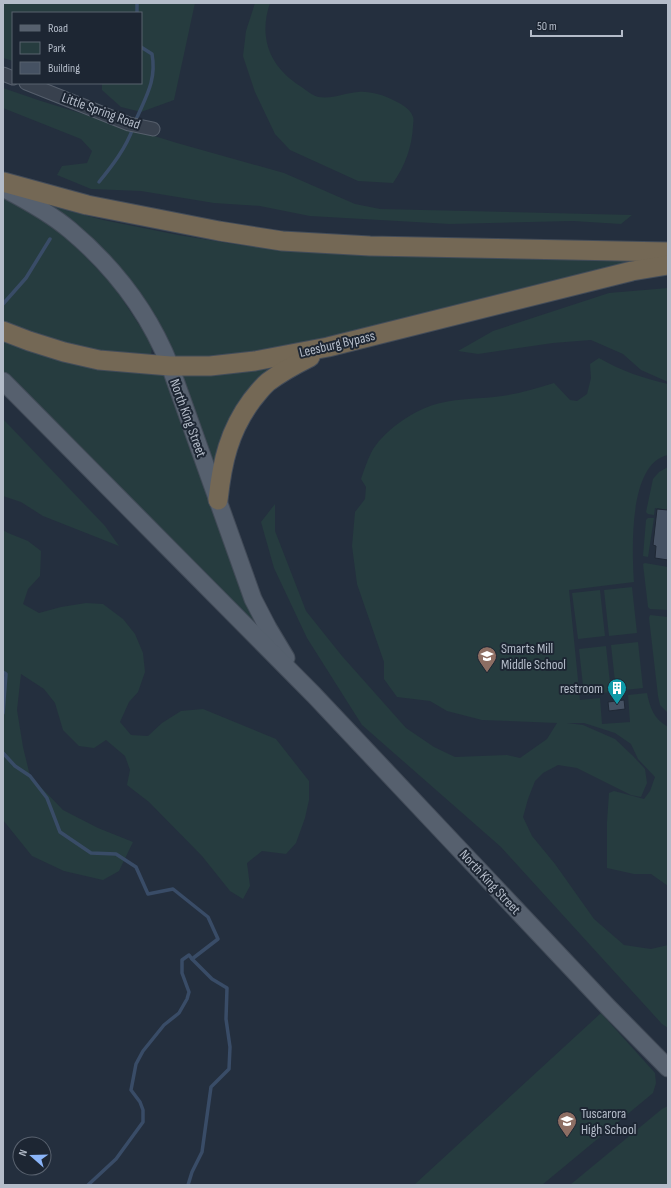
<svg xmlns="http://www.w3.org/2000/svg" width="671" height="1188" font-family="'Sofia Sans Condensed',sans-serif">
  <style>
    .green { fill: #263c3f }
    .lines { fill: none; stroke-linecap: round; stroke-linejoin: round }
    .stream { stroke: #394c67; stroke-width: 3.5 }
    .building { fill: #455162; stroke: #1f2835 }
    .minor-casing { stroke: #565f6c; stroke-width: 15 }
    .major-casing { stroke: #414a57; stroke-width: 19 }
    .highway-casing { stroke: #434c59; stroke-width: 21 }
    .minor { stroke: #38414e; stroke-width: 13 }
    .major { stroke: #56606e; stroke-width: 17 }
    .highway { stroke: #746855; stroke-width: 19 }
    .labels { text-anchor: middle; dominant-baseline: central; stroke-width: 4; stroke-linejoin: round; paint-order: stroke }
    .street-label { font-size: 14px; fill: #b4bcc9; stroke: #1d2633 }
    .poi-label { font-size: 14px; fill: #b4bcc9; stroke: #1d2633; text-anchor: start }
  </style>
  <rect width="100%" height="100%" fill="#242f3e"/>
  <!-- green -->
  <g class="green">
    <polygon points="3,3 195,3 174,100 141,112 121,107 102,90 102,83 141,83 141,13 13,13 13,61 3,58"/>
    <path d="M255,3H270C258,38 270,67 300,86C306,90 313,96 319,97C333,99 345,93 358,92C370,91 383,95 393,100C401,104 410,108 413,117C414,120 413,124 413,126C412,147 405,166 393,183L358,181L290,150L275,134L255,92L243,56L246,31Z"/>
    <polygon points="3,88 41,101 177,143 284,173 355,204 380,209 632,215 621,224 573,221 450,224 310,216 260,206 214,203 141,191 91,189 57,175 62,166 87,163 92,151 81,139 3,108"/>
    <polygon points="3,197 50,224 83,254 115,288 149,340 152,347 151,355 137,358 54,341 3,322"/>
    <path d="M47,205L103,220L178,235L240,245L298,251L515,259L668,257L283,347L233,356L174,359C165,339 157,316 144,298C119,261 80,234 47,205Z"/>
    <polygon points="668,288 668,382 641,370 623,354 591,340 553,343 478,354 458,351 493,331 609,293"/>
    <polygon points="3,336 165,371 272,646 3,371"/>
    <path d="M599,358C621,371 643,378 668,384V455C628,463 632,551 634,582L569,590L580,700L600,698L602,724L630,722L628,695L647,693C650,708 654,719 668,727V886L651,874H634L607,868V822L609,793L614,791L644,799L650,791L655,777L638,759L631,744L615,733L584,723H567L583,725L615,739L633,756L645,769L647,783L641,797L631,795L577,768L558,765L543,773L535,781L528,799L523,817L532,836L555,864L594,919L624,945L651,949L668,945V1028L662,1024L501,847L362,725L307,638L274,568L261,522L275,504V531L306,611L342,656L406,728L434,747L455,757L507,755L520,758L547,739L557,723L482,720L447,711L430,701L397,697L384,679V662L357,584L352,546L355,512L365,499L366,487L361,479C364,470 367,461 371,453C382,432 411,412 433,405C452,399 474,399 494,397C515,395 534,389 554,383L570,400L577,401L587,394L591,378L590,364Z"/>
    <polygon points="288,359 213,473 179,372"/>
    <polygon points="3,419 105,526 119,546 43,516 21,502 3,496"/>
    <polygon points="668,467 668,510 655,508 654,515 648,514 646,512 653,479 659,472"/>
    <polygon points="648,518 654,518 648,557 643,556 646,520"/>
    <polygon points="3,530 8,533 28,541 41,551 40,576 28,589 23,604 39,613 61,607 86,603 103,604 123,619 135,634 143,653 145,672 138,692 129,702 120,722 131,735 148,736 162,723 181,711 203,709 276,739 309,781 309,800 305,818 296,843 286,854 262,851 247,863 250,886 243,899 230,891 202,856 149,802 127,785 130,770 125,756 106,740 94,748 79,746 63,730 55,703 44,689 21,674 17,710 23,747 30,776 63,810 98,828 133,842 119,871 103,880 64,871 32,856 3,820"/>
    <polygon points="645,563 668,567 668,610 650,609 648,607 643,564"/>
    <polygon points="632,587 637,633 609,636 604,590"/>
    <polygon points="600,590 605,636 578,639 572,593"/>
    <polygon points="650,615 668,617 668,713 660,705 658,696 649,618"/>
    <polygon points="638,642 643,688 616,691 611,645"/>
    <polygon points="606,646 611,692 584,695 579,649"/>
    <polygon points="601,1013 655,1073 656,1083 653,1093 542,1185 414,1185"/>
    <polygon points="668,1106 668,1185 570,1185 662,1109"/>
  </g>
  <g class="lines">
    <!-- stream -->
    <g class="stream">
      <polyline points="137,3 137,13"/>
      <path d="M135,122C145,98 157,81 152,54L141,47"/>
      <path d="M99,182C112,166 126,148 133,128"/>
      <polyline points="3,304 26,278 50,239"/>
      <polyline points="3,672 6,674 3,713"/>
      <polyline points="3,753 15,766 30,776 47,798 60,832 91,853 116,854 136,867 148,894 173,889 208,917 218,939 192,959 212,979 227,988 226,1019 230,1047 229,1069 211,1087 202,1152 192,1172 188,1185"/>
      <polyline points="88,1185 116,1159 143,1122 143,1110 140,1102 131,1090 136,1064 143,1051 164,1025 179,1013 187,999 189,992 182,973 182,960 189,955 192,959"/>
    </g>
  </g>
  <!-- building -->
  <g class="building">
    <polygon points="657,509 668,510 668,560 655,558 656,546 653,545"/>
    <polygon points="624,700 625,709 609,711 608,702"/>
  </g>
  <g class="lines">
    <!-- minor casing -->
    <g class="minor-casing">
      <g id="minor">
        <polyline points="3,74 13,78"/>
        <polyline points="26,83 129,124 153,129"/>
      </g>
    </g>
    <!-- major casing -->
    <g class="major-casing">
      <g id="major">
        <path d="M3,188C26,200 50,213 70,230C114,267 149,313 170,366L253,599L268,628L286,658"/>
        <polyline points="3,381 314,695 608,1007 668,1068"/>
      </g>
    </g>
    <!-- highway casing -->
    <g class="highway-casing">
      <g id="highway">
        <polyline points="3,182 87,205 219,231 282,241 370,246 668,252"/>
        <polyline points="3,331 29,341 64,352 99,360 170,366 210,366 255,361 328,347 632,271 668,265"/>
        <path d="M218,500C222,462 229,431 252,400C257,394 262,387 268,382C281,372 296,364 310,357"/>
      </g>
    </g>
    <!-- minor -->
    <use href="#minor" class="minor"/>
    <!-- major -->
    <use href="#major" class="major"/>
    <!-- highway -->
    <use href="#highway" class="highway"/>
  </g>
  <!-- icons -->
  <defs>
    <g id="school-pin" transform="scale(1)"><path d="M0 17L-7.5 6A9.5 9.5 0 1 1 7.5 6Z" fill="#8d6e63" stroke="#1d2633"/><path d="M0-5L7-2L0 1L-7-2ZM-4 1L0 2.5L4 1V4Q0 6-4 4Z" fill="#fff"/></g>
    <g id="building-pin" transform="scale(1)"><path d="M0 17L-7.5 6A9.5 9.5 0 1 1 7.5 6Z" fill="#0f9aa8" stroke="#1d2633"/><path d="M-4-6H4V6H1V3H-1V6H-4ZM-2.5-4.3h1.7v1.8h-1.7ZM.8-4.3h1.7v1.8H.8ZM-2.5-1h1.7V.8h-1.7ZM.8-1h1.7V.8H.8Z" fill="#fff"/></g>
  </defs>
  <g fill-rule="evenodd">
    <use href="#school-pin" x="487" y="656"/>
    <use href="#building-pin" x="617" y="688"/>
    <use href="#school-pin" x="567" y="1121"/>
  </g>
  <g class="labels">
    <!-- street labels -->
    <g class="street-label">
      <text transform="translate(101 111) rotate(20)">Little Spring Road</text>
      <text transform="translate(337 344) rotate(-13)">Leesburg Bypass</text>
      <text transform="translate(188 418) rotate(70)">North King Street</text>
      <text transform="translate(490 882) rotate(47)">North King Street</text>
    </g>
    <!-- poi labels -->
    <g class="poi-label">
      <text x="501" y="648">Smarts Mill<tspan x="501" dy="16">Middle School</tspan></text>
      <text x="603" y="688" text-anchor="end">restroom</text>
      <text x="581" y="1113">Tuscarora<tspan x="581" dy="16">High School</tspan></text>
    </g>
  </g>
  <!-- border -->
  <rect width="671" height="1188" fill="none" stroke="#b4bcc9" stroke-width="8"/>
  <!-- legend -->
  <rect x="12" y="12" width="130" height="72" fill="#1d2633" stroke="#59626f"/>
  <rect x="20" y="25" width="20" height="6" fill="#56606e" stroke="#59626f"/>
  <text x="48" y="32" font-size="12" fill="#b4bcc9">Road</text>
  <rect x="20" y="42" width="20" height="12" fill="#263c3f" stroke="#59626f"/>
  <text x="48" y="52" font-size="12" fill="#b4bcc9">Park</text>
  <rect x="20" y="62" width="20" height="12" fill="#455162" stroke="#59626f"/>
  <text x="48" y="72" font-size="12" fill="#b4bcc9">Building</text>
  <!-- north arrow -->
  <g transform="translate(32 1156) rotate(290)"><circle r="19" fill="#1d2633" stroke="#59626f"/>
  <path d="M0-3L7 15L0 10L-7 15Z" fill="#8ab4f8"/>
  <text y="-6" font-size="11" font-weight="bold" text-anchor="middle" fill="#b4bcc9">N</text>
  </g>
  <!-- scale -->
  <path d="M531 30v6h91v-6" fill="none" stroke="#b4bcc9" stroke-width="2"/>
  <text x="537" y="30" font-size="12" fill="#b4bcc9" stroke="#1d2633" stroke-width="3" paint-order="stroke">50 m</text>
</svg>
